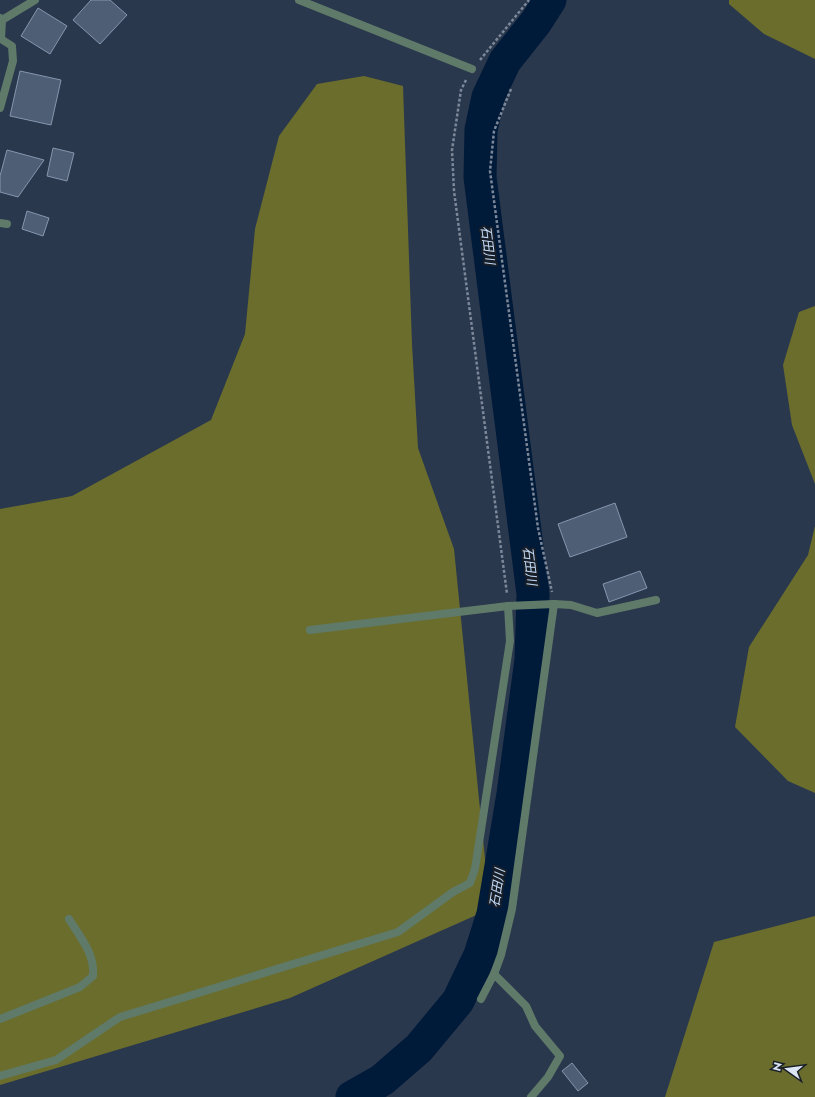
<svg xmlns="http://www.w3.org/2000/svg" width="815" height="1097" font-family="Jost,'Noto Sans JP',sans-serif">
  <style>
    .forest { fill: #6b6d2d }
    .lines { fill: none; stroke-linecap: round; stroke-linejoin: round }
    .river { stroke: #001a39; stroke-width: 33 }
    .building { fill: #4e5e74; stroke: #8596ae }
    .path { stroke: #7c8799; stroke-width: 2.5; stroke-dasharray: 3 2; stroke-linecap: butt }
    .minor { stroke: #607a69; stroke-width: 8 }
    .labels { text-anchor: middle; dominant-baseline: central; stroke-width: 4; stroke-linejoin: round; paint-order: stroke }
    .water-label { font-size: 13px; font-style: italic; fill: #c2daf6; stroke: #191f28 }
  </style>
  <rect width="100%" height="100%" fill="#2a384d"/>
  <!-- forest -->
  <g class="forest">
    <polygon points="729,0 815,0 815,59 764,34 729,4"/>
    <polygon points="364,76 403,86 412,344 418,448 454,549 490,909 290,998 0,1085 0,509 72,496 211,420 245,334 255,229 279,136 317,84"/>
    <polygon points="815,306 815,484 792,425 783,365 799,312"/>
    <polygon points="815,526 815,793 788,781 735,727 749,647 808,555"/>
    <polygon points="815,916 815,1097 665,1097 714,942"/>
  </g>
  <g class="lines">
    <!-- river -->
    <polyline class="river" points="352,1097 382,1080 419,1048 458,1001 480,955 493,914 513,794 531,660 533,594 480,177 481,130 488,97 505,61 536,22 550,0"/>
  </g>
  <!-- building -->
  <g class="building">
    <polygon points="91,0 110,0 127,15 100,44 73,20"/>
    <polygon points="38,8 67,26 50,54 21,36"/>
    <polygon points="20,71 61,80 51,125 10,116"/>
    <polygon points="53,148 74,153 67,181 47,176"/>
    <polygon points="7,150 44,160 18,197 0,192 0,176"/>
    <polygon points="27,211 49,218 43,236 22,229"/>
    <polygon points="615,503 627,537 570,557 558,524"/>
    <polygon points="640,571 647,588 609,602 603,584"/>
    <polygon points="572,1063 588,1083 578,1091 562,1071"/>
  </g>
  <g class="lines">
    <!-- path -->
    <g class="path">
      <polyline points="480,60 529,0"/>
      <polyline points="466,80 461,90 452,150 454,191 507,594"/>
      <polyline points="511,89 494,131 490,171 538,528 552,592"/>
    </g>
    <!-- minor -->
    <g class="minor">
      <polyline points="299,0 472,69"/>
      <polyline points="0,18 2,20 1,39 12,46 13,61 0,108"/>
      <polyline points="2,20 35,0"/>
      <polyline points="0,223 7,224"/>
      <polyline points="310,630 508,606 554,604 571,605 597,613 656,600"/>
      <polyline points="494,974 526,1006 535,1026 560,1056 548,1077 531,1097"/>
      <polyline points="481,999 494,974 501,955 512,909 554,604"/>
      <path d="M0,1019L80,987L93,976C95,954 80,937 69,919"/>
      <polyline points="0,1076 56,1060 120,1017 398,932 453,892 470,883 475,869 510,641 508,606"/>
    </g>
  </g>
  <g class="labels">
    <!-- water labels -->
    <g class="water-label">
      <text transform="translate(488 245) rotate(83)">石田川</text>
      <text transform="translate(530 566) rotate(83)">石田川</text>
      <text transform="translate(497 888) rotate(-81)">石田川</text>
    </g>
  </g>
  <!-- north arrow -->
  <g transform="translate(787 1069) rotate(284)" stroke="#191f28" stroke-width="3" paint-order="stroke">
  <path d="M0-3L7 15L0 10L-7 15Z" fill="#dce5f2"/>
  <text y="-6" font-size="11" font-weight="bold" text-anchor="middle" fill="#dce5f2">N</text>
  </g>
</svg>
